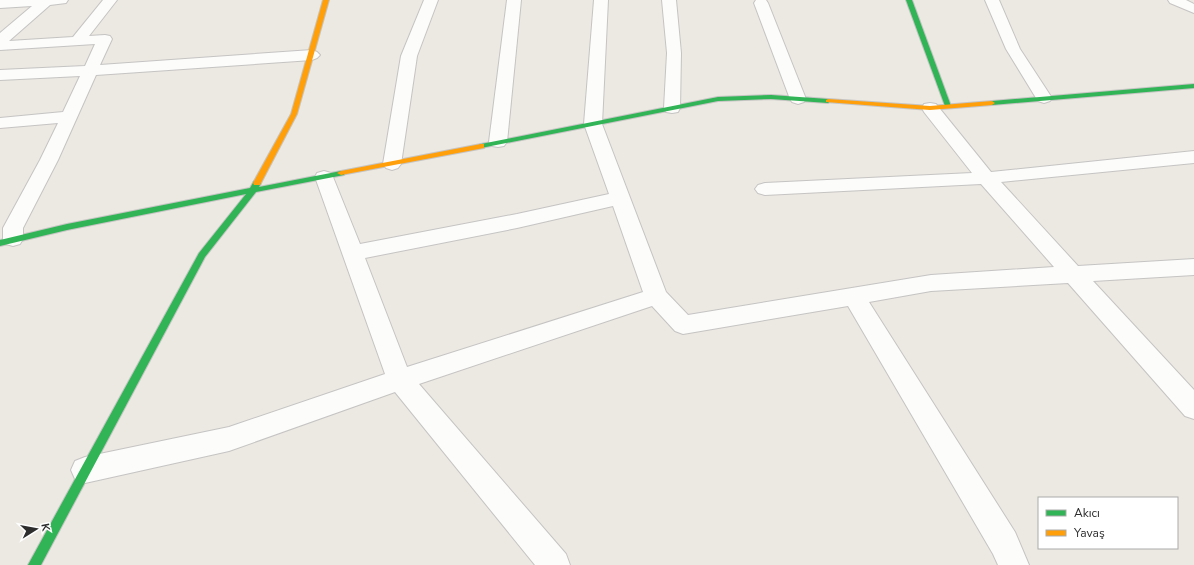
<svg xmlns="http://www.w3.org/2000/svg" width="1194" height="565" font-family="'Nunito Sans',sans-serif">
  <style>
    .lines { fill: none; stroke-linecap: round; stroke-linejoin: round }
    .street-casing { stroke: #c5c4c3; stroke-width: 2 }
    .fast-casing { stroke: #c5c4c3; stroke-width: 2 }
    .slow-casing { stroke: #c5c4c3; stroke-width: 2 }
    .street { fill: #fcfcfb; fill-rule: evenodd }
    .fast { fill: #30b455; fill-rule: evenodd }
    .slow { fill: #ff9f0a; fill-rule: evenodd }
  </style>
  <rect width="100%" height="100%" fill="#ece8e2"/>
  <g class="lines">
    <!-- street casing -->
    <g class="street-casing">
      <g id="street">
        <polygon points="0,0 68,0 66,3 50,5 9,41 73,37 103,0 117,0 89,36 105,35 110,36 112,39 100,65 312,50 317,52 320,55 317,58 312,60 96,75 58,160 23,228 23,239 20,244 13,246 6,244 3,239 3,228 40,160 58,123 0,128 0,118 63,112 80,76 0,80 0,70 85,66 95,44 0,50 0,33 32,6 0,8"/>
        <polygon points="424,0 438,0 417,56 401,164 398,168 392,170 386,168 383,164 401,56"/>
        <polygon points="507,0 521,0 507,142 504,146 498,147 492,146 489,142"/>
        <path d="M594,0H608L602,124L666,292L688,315L931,275L1054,267L981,184L765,195L758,193L755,189L758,185L765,183L972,173L924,112L922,108L924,104L930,103L936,104L991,172L1194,151V163L1001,182L1078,266L1194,259V275L1093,281L1194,390V419L1185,416L1068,283L931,291L869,302L1015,532L1029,565H998L993,554L848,306L683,334L675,331L652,306L419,384L566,554L570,565H535L395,392L229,451L85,483L75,479L71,470L75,461L85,457L229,427L385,374L315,177L317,173L324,171L331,173L333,177L360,244L517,214L609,194L584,124ZM613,206L643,292L407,367L365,258L517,228Z"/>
        <polygon points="662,0 676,0 681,53 680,108 678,112 672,113 666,112 664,108 667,53"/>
        <polygon points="756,0 766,0 768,3 806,99 804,102 798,104 792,102 790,99 754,3"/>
        <polygon points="985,0 999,0 1020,49 1052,98 1050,101 1044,103 1038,101 1036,98 1006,49"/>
        <polygon points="1168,0 1186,0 1194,4 1194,13 1170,3"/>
      </g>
    </g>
    <!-- fast casing -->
    <g class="fast-casing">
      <g id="fast">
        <polygon points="906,0 912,0 951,106 950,107 946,107 945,106"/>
        <polygon points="1194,84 1194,88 992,105 989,103 992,101"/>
        <polygon points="771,95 828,99 831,101 828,103 771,99 718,101 481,148 477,146 481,144 718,97"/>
        <polygon points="341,171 345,173 344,175 256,192 205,257 41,565 28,565 199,253 246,194 67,230 0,246 0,240 67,224 250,188 254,181 257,181 261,183 259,187"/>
      </g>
    </g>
    <!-- slow casing -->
    <g class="slow-casing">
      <g id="slow">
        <polygon points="323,0 329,0 297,114 261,183 260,185 254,185 253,183 291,114"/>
        <polygon points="828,99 930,106 992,101 995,103 992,105 930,110 826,102 826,100"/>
        <polygon points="481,144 484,144 484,148 341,175 337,173 341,171"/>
      </g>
    </g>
    <!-- street -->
    <use href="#street" class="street"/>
    <!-- fast -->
    <use href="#fast" class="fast"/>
    <!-- slow -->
    <use href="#slow" class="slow"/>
  </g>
  <!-- legend -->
  <rect x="1038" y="497" width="140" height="52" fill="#ffffff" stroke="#ababab"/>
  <rect x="1046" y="510" width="20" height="6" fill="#30b455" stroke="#ababab"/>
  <text x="1074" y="517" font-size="12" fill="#2d2d2d">Akıcı</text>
  <rect x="1046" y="530" width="20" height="6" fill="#ff9f0a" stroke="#ababab"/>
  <text x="1074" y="537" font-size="12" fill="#2d2d2d">Yavaş</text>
  <!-- north arrow -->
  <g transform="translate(36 529) rotate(79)" stroke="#ffffff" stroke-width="3" paint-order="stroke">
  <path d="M0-3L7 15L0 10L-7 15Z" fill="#2d2d2d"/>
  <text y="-6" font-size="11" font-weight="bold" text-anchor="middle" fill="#2d2d2d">K</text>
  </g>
</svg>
